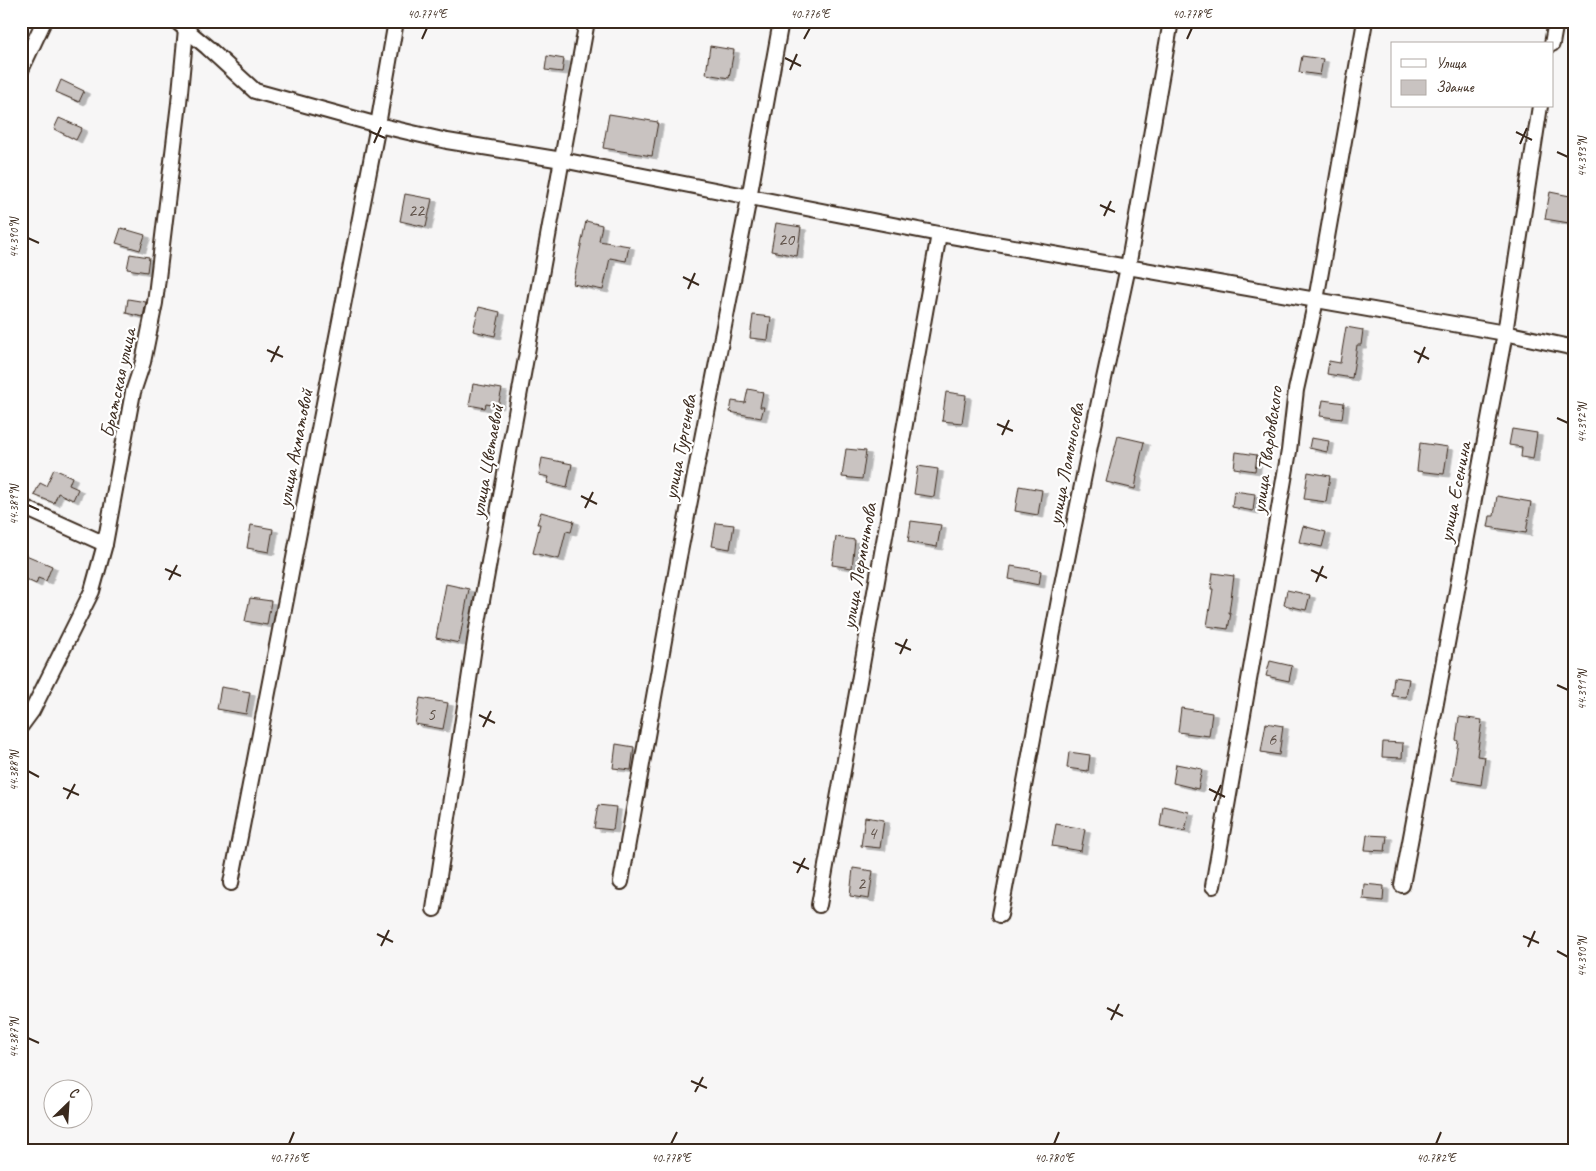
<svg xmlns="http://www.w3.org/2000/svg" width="1596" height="1171" font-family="Caveat,sans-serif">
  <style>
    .building { fill: #c9c3c1; stroke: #3b2a1e; filter: url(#shadow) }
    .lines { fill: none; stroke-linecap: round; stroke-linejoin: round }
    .minor-casing { stroke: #3b2a1e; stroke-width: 18 }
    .minor { stroke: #fff; stroke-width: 14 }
    .ticks { fill: none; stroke: #3b2a1e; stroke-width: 2 }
    .labels { text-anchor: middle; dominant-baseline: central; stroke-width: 4.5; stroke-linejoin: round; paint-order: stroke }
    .number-label { font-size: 18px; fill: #5e5047 }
    .street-label { font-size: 20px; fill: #3b2a1e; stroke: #fff }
    .neatline { fill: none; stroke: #3b2a1e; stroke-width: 2 }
    .ticks-label { font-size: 12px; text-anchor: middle; fill: #3b2a1e }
  </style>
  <defs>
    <filter id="shadow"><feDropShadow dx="5.5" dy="3" stdDeviation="0" flood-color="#0004"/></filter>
  </defs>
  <rect width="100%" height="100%" fill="#f7f6f6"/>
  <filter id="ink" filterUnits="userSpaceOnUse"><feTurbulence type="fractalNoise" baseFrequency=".02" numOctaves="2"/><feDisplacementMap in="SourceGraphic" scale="10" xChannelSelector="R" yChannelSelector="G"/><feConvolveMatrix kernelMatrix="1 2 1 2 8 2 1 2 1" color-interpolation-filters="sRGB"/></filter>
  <g filter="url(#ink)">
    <!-- building -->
    <g class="building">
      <polygon points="710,46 734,50 729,78 706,74"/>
      <polygon points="547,56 564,59 562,72 545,70"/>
      <polygon points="1302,56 1323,59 1320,75 1299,72"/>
      <polygon points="61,80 84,91 79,102 56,92"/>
      <polygon points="609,114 658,122 652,156 603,148"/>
      <polygon points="59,118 82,128 76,140 54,129"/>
      <polygon points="1550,192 1575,197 1575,224 1545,219"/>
      <polygon points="405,194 432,199 426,227 400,221"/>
      <polygon points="586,221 602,225 599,241 629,246 626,261 610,258 603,290 573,284"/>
      <polygon points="776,223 801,227 797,256 771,251"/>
      <polygon points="121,228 145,235 140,250 116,243"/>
      <polygon points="130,254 149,257 147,272 127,269"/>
      <polygon points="128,299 146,302 143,317 126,313"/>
      <polygon points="479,307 500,312 495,336 473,331"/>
      <polygon points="753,315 771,317 768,340 750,338"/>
      <polygon points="1346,327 1363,330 1361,345 1357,345 1352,378 1327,374 1329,361 1340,363"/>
      <polygon points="473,384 502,389 498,406 486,404 485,408 469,405"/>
      <polygon points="748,389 763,392 760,407 764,407 761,418 730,412 732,401 745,403"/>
      <polygon points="946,392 966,395 962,423 942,421"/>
      <polygon points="1323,400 1344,403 1342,419 1320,416"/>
      <polygon points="1512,429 1537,433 1533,459 1521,457 1522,447 1509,445"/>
      <polygon points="1118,436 1144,442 1136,477 1137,477 1135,489 1106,482"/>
      <polygon points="1311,438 1329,441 1327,452 1309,448"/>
      <polygon points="1420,443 1448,447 1444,474 1417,471"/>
      <polygon points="846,449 866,451 862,479 842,477"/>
      <polygon points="1236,452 1257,455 1255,471 1234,468"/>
      <polygon points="542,458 572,464 567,488 547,483 549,477 539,475"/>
      <polygon points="918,466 938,469 934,497 914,494"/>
      <polygon points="54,469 72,477 69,485 78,489 73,500 58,493 54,503 34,495 40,483 46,486"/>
      <polygon points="1308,472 1330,476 1326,502 1304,499"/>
      <polygon points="1019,486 1042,490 1038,515 1015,511"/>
      <polygon points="1234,491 1255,494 1253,511 1232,507"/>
      <polygon points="1497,496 1531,502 1526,533 1488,527 1490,516 1494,516"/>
      <polygon points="541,512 574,521 571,532 566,531 559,559 533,553 540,524 537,524"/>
      <polygon points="911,521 941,525 937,547 908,542"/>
      <polygon points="716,523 734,525 730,549 712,546"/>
      <polygon points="251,525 273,529 269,552 247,548"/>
      <polygon points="1303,526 1326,532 1322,547 1299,542"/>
      <polygon points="836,537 855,540 852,568 832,565"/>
      <polygon points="26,555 52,566 46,581 38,578 36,584 21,577 21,567"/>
      <polygon points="1011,566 1041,571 1039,585 1009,579"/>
      <polygon points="1213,573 1234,576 1229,613 1231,613 1228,629 1207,626 1213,589 1211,589"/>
      <polygon points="446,584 469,589 459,643 436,638"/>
      <polygon points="1287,590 1310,595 1306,610 1284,605"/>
      <polygon points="250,598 271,601 267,625 245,621"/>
      <polygon points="1270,661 1292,666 1289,681 1266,676"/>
      <polygon points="1394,677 1409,679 1406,697 1392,696"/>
      <polygon points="221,687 250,692 246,714 217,709"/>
      <polygon points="420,698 448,703 443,729 415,724"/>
      <polygon points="1181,708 1212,713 1209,736 1178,732"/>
      <polygon points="1459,717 1482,720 1477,756 1485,757 1481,785 1452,780 1458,741 1456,740"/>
      <polygon points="1266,723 1283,726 1279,755 1261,752"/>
      <polygon points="1383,742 1403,743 1402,758 1382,757"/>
      <polygon points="616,744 634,747 631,770 613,768"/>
      <polygon points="1069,752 1090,755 1088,771 1067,768"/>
      <polygon points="1176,764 1202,769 1198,789 1173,783"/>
      <polygon points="598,805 616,807 613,830 594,828"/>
      <polygon points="1163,806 1189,812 1185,831 1160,826"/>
      <polygon points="865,817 884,820 880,848 861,846"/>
      <polygon points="1056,824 1085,829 1081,851 1052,846"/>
      <polygon points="1367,835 1387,836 1385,851 1365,850"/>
      <polygon points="853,868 873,871 869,899 850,896"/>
      <polygon points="1364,884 1384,886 1383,901 1363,899"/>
    </g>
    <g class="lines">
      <!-- minor casing -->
      <g class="minor-casing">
        <g id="minor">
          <polyline points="176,21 207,47 255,91 378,125 447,141 562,160 939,234 1505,333 1575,348"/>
          <polyline points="1552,44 1556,21"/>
          <polyline points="21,70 44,21"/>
          <polyline points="21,506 105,544"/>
          <polyline points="21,726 32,711 92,591 105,544 133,392 143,362 155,303 179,103 186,29"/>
          <polyline points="621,882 678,562 749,198 781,21"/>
          <polyline points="231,883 378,125 396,21"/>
          <polyline points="1402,885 1505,333 1540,106"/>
          <polyline points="1213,886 1289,451 1296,390 1316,300 1365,21"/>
          <polyline points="819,905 939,234"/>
          <polyline points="434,909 476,634 587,21"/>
          <polyline points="1000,915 1061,589 1096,416 1128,267 1171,21"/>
        </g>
      </g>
      <!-- minor -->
      <use href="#minor" class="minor"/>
    </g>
  </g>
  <!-- ticks -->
  <path class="ticks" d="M422,39L427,28M804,39L810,28M1187,39L1192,28M785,58L801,66M790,70L797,54M369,131L385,138M1516,132L1532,140M374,143L381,127M1520,144L1527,128M1557,152L1568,157M1100,205L1115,212M1104,216L1111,201M28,238L39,243M683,277L699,285M688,289L695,273M267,350L283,357M1414,351L1429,359M271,362L279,346M1418,363L1425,347M1557,418L1568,423M997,424L1013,431M1002,435L1009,420M581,496L597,504M28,505L39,510M585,508L593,492M165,569L181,576M1311,570L1327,578M169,580L177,565M1316,582L1323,566M895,643L911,650M900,654L907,639M1557,685L1568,690M479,715L495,723M483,727L491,711M28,771L39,777M63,788L79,795M1209,789L1225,797M67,799L75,784M1214,801L1221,785M793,862L809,869M797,873L805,858M377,934L393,942M1523,936L1539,943M381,946L389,930M1528,947L1535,931M1557,951L1568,957M1107,1008L1123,1016M1111,1020L1119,1004M28,1038L39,1043M691,1081L707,1088M695,1092L703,1077M289,1144L294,1132M671,1144L677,1132M1054,1144L1059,1132M1436,1144L1441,1132"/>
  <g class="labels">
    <!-- number labels -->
    <g class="number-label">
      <text x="416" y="210">22</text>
      <text x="786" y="239">20</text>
      <text x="431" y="714">5</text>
      <text x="1272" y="739">6</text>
      <text x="872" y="833">4</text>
      <text x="861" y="883">2</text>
    </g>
    <!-- street labels -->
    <g class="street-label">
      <text transform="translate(118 383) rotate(-78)">Братская улица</text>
      <text transform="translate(680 447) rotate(-79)">улица Тургенева</text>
      <text transform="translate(295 448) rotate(-79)">улица Ахматовой</text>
      <text transform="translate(1267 450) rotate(-82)">улица Твардовского</text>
      <text transform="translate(487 461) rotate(-80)">улица Цветаевой</text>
      <text transform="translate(1066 464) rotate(-79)">улица Ломоносова</text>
      <text transform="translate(1455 492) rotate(-79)">улица Есенина</text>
      <text transform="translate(859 566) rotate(-80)">улица Лермонтова</text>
    </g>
  </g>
  <!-- margin -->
  <rect width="1596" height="1171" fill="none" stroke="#fff" stroke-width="55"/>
  <!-- legend -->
  <rect x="1391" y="42" width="162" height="65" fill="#ffffff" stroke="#b1aaa5"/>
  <rect x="1401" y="59" width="25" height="8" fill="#ffffff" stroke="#b1aaa5"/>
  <text x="1436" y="68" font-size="15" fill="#3b2a1e">Улица</text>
  <rect x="1401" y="80" width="25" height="15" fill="#c9c3c1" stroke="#b1aaa5"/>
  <text x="1436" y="92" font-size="15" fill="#3b2a1e">Здание</text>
  <!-- north arrow -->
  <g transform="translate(68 1104) rotate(25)"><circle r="24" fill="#ffffff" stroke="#b1aaa5"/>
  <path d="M0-4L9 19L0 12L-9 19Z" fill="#3b2a1e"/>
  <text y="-8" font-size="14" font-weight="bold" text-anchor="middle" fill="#3b2a1e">С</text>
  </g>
  <rect x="28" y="28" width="1540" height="1116" class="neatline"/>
  <g class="ticks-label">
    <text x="427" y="18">40.774°E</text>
    <text x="810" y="18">40.776°E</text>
    <text x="1192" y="18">40.778°E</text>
    <text transform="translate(1582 157) rotate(-90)" y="4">44.393°N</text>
    <text transform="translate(14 238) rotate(-90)" y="4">44.390°N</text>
    <text transform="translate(1582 423) rotate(-90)" y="4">44.392°N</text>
    <text transform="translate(14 505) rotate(-90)" y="4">44.389°N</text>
    <text transform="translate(1582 690) rotate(-90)" y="4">44.391°N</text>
    <text transform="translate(14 771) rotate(-90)" y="4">44.388°N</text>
    <text transform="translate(1582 957) rotate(-90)" y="4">44.390°N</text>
    <text transform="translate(14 1038) rotate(-90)" y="4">44.387°N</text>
    <text x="289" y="1162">40.776°E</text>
    <text x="671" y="1162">40.778°E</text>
    <text x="1054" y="1162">40.780°E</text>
    <text x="1436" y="1162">40.782°E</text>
  </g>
</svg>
